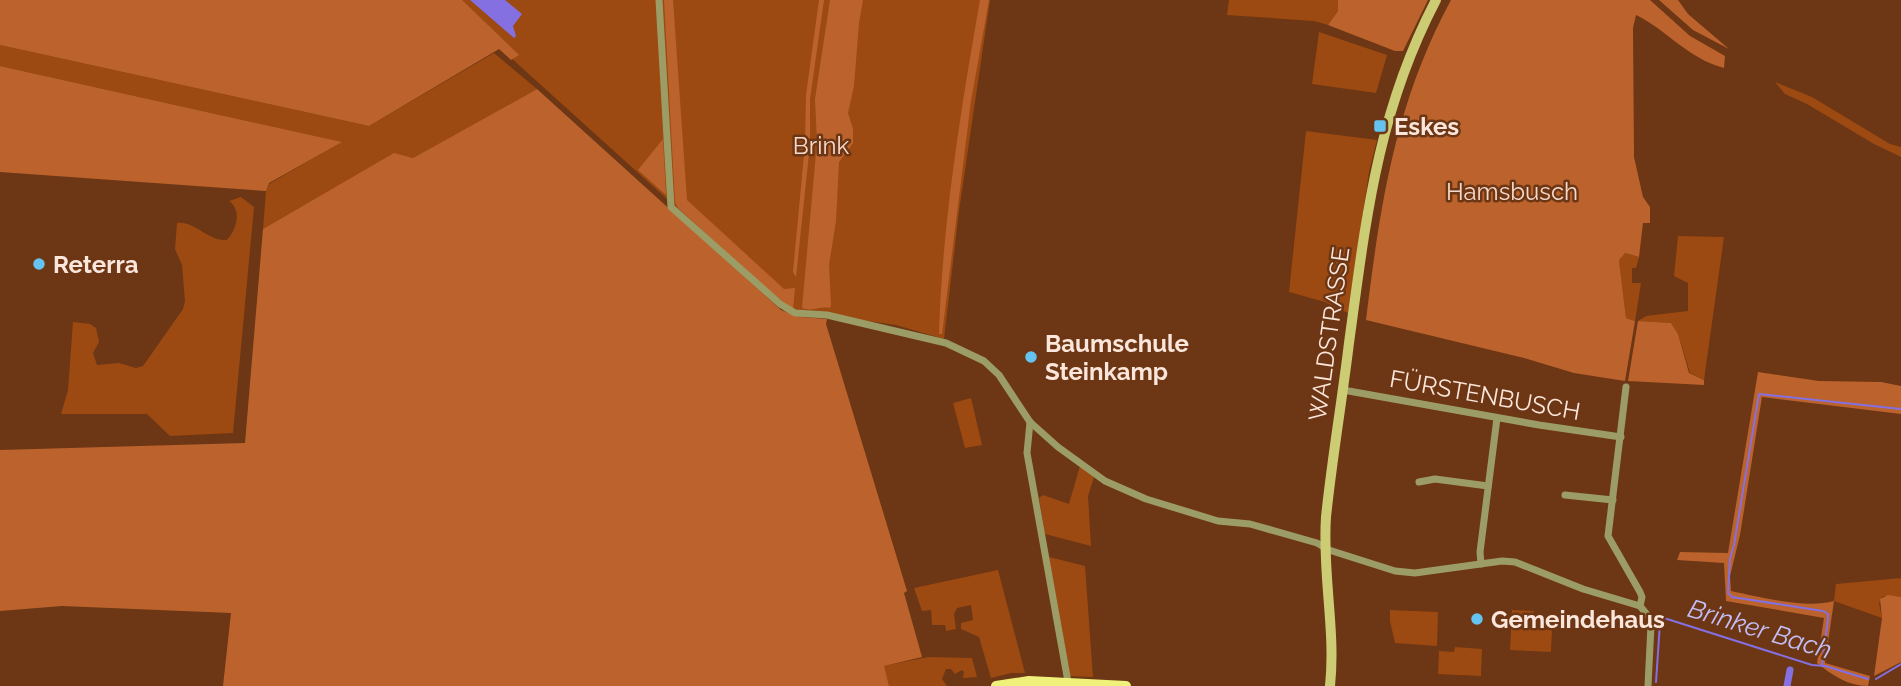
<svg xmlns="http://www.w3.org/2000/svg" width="1901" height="686" font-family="Raleway,sans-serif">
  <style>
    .green { fill: #9c4a11 }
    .forest { fill: #bc632d }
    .water { fill: #8570e1 }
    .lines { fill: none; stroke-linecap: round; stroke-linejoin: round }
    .stream { stroke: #8570e1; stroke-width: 2 }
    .canal { stroke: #8570e1; stroke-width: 7 }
    .street { stroke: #9c9d66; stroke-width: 7 }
    .secondary { stroke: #cbcc73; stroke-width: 10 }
    .primary { stroke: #f0f17b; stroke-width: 10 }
    .poi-dot { fill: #65c4ef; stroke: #6d3614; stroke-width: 2.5 }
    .labels { text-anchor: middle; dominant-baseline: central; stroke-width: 5; stroke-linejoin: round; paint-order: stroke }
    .poi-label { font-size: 24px; font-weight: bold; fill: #fbe6db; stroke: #6d3614; text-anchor: start }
    .park-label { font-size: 24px; fill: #f7d9ca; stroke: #6d3614 }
    .street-label { font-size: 24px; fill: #fbe6db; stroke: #6d3614 }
    .water-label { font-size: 26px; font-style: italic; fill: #c3bdf5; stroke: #6d3614 }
  </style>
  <rect width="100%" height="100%" fill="#6d3614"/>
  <!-- green -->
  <g class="green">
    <polygon points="447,0 990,0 959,211 944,339 896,325 790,310"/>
    <polygon points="1229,0 1338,0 1338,11 1328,25 1314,21 1227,15"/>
    <polygon points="1319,32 1387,55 1376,93 1312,84"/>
    <polygon points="0,45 369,126 494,53 537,89 413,158 394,154 263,229 266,191 269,184 341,142 0,66"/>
    <polygon points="1775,82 1812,97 1890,144 1901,147 1901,157 1874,144 1807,104 1785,94"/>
    <polygon points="1306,131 1377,140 1369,172 1348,313 1325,302 1289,292"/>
    <path d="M241,197L254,207L233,433L170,436L147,414H61L68,390L73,322L90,324L96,328L99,342L93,353L97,365L119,363L136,368L143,366L183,309L185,301L182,265L175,249L177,223C196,221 208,242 227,240C237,229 242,210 229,201Z"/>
    <polygon points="1678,236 1724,237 1704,380 1690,373 1678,334 1671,323 1638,321 1646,316 1688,311 1688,283 1674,276"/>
    <polygon points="1624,253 1639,257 1636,268 1632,268 1632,283 1641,283 1635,321 1626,318 1619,260"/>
    <polygon points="971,398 982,445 965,448 953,403"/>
    <polygon points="1080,466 1094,477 1088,496 1091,546 1045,534 1039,498 1043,495 1069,504"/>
    <polygon points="1049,557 1085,566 1093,677 1069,676"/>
    <polygon points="998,570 1025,673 1011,673 991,678 979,637 961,629 961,623 973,620 971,605 957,608 954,614 956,629 946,631 945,625 932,625 931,610 922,611 914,588"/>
    <polygon points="1901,578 1901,597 1883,596 1879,603 1882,618 1834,601 1836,584"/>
    <polygon points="1390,610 1438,612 1437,646 1395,643 1390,621"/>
    <polygon points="1512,610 1534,611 1533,629 1552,630 1551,652 1510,650"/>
    <polygon points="1455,647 1482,649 1481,676 1438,674 1439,651 1454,652"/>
    <polygon points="928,657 972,658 977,677 963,678 964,672 962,670 955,674 951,669 946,669 942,679 947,686 889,686 883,666"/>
  </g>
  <!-- forest -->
  <g class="forest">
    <polygon points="0,0 462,0 519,55 511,60 499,49 369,126 0,45"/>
    <polygon points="664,0 673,0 687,200 784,289 795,288 793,309 782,303 678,208 675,202"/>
    <polygon points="819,0 824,0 810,99 810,144 796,277 793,272 805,144 806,95"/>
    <path d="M830,0H863L859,23L854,86L848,113L853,129V143L839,162L836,221L829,265L831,305L830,308C819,306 812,312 802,308L817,142L815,99Z"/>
    <path d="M980,0H989L971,101L942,334H939C942,225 961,108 980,0Z"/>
    <polygon points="1338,0 1428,0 1403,51 1395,51 1328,25 1338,11"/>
    <path d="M1451,0H1650L1690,36L1725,56L1724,68C1685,57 1669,31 1636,15L1633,28L1634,157L1643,197L1650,207V223H1643L1639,257L1625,253L1619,260L1626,318L1635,321L1625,381L1574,373L1524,358L1366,320C1380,206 1395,103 1451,0Z"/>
    <polygon points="1659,0 1678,0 1688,14 1729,49 1693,30"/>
    <polygon points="0,66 342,142 269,183 266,191 0,172"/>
    <polygon points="537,89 781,310 800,317 827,319 826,324 907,591 904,593 922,657 884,666 889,686 223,686 231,613 62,606 0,611 0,450 245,443 263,229 394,153 413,158"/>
    <polygon points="663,139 666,195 638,170"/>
    <polygon points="1638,321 1671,323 1678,334 1689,373 1704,380 1704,385 1628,381"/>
    <path d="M1758,372L1819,381L1881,382L1901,386V414L1762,397L1740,535L1730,576L1731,591C1760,597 1805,609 1834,601L1825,663L1870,676L1868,686C1848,686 1832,675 1817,663L1824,618L1726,601L1724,563L1677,560L1680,552L1728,553Z"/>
    <polygon points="1888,595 1901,597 1901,662 1874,676 1882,618 1880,599"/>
  </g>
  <!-- water -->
  <polygon class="water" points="470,0 505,0 522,14 513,26 516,36 514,38"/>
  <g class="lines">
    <!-- stream -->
    <g class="stream">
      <polyline points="1822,666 1828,619 1828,614 1823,611 1732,597 1728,593 1730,559 1734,545 1759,394 1901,409"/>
      <polyline points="1876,679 1901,664"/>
      <polyline points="1656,682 1660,623 1664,618 1812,665 1825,666 1868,679"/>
    </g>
    <!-- canal -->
    <polyline class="canal" points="1787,686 1790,670"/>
    <!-- street -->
    <g class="street">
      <polyline points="659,0 671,207 780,304 795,313 827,315 946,343 984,361 999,375 1030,422 1058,447 1105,481 1146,499 1218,521 1250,524 1317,543 1329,550 1395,571 1415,573 1502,561 1515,562 1583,589 1640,606 1649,617 1651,625 1648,686"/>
      <polyline points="1626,387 1608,536 1640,592 1642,597 1640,606"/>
      <polyline points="1343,390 1539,425 1621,437"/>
      <polyline points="1030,422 1027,453 1068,682"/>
      <polyline points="1419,482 1435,479 1488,486"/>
      <polyline points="1565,495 1613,500"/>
      <polyline points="1481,564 1480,552 1497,418"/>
    </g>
    <!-- secondary -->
    <path class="secondary" d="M1330,686C1336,630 1322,574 1326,517C1332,459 1342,401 1349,343C1366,219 1377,113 1436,0"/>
    <!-- primary -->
    <polyline class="primary" points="996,686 1029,681 1126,686"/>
  </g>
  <!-- markers -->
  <g class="poi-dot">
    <rect x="1373" y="119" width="14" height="14" rx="3.5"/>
    <circle cx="39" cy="264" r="7"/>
    <circle cx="1031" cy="357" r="7"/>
    <circle cx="1477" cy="619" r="7"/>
  </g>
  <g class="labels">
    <!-- poi labels -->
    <g class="poi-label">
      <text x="1394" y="126">Eskes</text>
      <text x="53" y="264">Reterra</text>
      <text x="1045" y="343">Baumschule<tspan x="1045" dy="28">Steinkamp</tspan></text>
      <text x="1491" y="619">Gemeindehaus</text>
    </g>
    <!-- park labels -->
    <g class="park-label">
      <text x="821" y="145">Brink</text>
      <text x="1512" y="191">Hamsbusch</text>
    </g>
    <!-- street labels -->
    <g class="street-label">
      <text transform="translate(1329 334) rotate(-82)">WALDSTRASSE</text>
      <text transform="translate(1485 395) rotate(10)">FÜRSTENBUSCH</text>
    </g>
    <!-- water labels -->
    <g class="water-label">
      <text transform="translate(1760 629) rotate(17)">Brinker Bach</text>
    </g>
  </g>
</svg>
